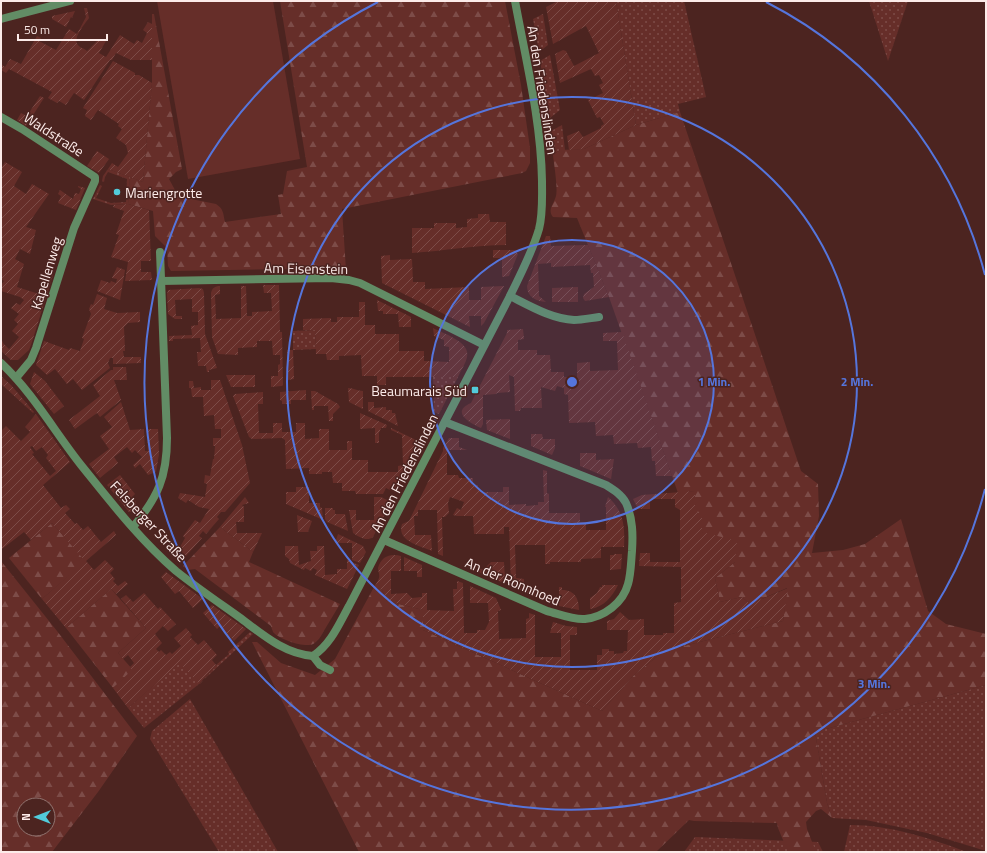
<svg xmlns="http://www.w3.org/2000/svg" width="987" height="853" font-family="'Titillium Web',sans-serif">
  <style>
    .grass { fill: url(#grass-dots) }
    .forest { fill: url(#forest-firs); fill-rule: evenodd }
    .garden { fill: url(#garden-furrows); fill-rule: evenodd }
    .pitch { fill: #662e29 }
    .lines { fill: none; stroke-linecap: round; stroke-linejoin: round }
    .street { stroke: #628c65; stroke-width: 8 }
    .ring { fill: none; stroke: #5575dc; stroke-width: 2 }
    .poi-dot { fill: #52cbda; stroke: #4c2420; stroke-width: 1.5 }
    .labels { text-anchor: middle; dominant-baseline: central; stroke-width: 3; stroke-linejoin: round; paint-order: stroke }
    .street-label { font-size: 14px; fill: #fcebe9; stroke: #4c2420 }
    .poi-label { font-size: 14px; fill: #fcebe9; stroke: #4c2420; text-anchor: start }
    .centre { fill: #5575dc; stroke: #4c2420; stroke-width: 2 }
    .ring-label { font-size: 12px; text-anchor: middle; font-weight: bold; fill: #5575dc; stroke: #4c2420; stroke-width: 3; stroke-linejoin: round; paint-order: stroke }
  </style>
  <defs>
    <pattern id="grass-dots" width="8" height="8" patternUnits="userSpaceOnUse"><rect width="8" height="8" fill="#662e29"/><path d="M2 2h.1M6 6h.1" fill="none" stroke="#7d4c48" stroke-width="1.8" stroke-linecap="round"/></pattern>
    <pattern id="forest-firs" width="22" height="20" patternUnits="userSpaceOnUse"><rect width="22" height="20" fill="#662e29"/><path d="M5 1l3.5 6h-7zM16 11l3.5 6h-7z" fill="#7d4c48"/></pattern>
    <pattern id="garden-furrows" width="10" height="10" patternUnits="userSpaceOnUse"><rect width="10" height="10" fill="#662e29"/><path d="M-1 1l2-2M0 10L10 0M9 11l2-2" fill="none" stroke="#7d4c48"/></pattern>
  </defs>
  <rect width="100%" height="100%" fill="#4c2420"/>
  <!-- grass -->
  <g class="grass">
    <polygon points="616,1 684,1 706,97 678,104 680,112 636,125"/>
    <polygon points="869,1 908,1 888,61"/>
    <polygon points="543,14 548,45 539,52 533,19"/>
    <polygon points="550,55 560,110 550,118 540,61"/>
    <polygon points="562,125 565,150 560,150 553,155 551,131"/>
    <polygon points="108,169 130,177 128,204 111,205 93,199 100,185 102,186 96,198 111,203 126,202 127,179 108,172 105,177 104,182 102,181 103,176"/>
    <polygon points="315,330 316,349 293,350 293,331"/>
    <polygon points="433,376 458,377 439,414 434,412"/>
    <polygon points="250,632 253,634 199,684 144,728 128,708 180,662 200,684 216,665 229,654 228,652"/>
    <polygon points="986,685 986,851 927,833 866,820 832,818 827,803 815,732"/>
    <polygon points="190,699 278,852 219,852 150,739 152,731"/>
    <path d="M850,825C890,825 929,838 967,852H844Z"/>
    <polygon points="695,837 818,842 823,852 684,852"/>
  </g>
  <!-- forest -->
  <g class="forest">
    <path d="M280,1H505L521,85L530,148V163L526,171L522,173L342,209L346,270L331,268L171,271L168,266L167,248L155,236L153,211L128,204L130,177L143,182L152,82V14H154L182,169L176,172L169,179L175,190L176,196L216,204C224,209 223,214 225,222L281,214L278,195L283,194L287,171L307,167Z"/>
    <path d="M680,112L801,471L818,484L819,516L812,553L843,550L865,544L901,519L928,611L946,624L986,634V685L815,732L827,803L832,818L821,809L816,811L806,822L807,829L816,852H788L778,828L777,823L694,821L689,820L656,852H359L252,642H257L281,663L315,675L335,659L374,587L382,590L387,601L423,610V630L602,711L634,675L664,651L783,621L787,588L750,604L742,597L720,602L715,578L735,562L702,532V513H695V491L678,493L609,297L577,218L553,217C547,210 554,204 556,196C558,188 554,164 553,155L560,150L584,149L636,125Z"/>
    <polygon points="52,523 86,561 42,599 9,558"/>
    <path d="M220,527L253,552L249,562L340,604L319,639C316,642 313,645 309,645C300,646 279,639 273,632C273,631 271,627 271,626L195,569L188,570L183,566Z"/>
    <path d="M1,561L57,631L137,736L98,792L52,852H1ZM24,805H48V829H24Z"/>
    <polygon points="111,589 146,628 118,653 133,670 113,688 66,628"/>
  </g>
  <!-- garden -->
  <g class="garden">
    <polygon points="558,1 616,1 636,125 584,149 569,150 567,136 579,131 583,137 601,128 601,126 604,124 600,117 597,118 588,100 603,93 599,85 603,83 599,75 595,76 591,69 560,83 555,54 563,50 566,51 574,66 599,53 586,26 553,44 546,7"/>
    <path d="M84,8H87L89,18C85,24 72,38 78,45C80,48 84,48 87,51L98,40L100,41L102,39L106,41L99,53L106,57L120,35L134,44L137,40L142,43L147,33L143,30L148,22L152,24V60H131L116,53L112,60H110L84,100L74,93L66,105L59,101L57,103L48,98L52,92L9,69L6,73L1,70V64L5,67L10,59L21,64L37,36L41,38L39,41L56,50L69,29L77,34L86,17Z"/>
    <polygon points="75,11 72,18 71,17 66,27 52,19 52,16"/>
    <polygon points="113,61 135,73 135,75 139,75 152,83 143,182 108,169 112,163 118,167 128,153 126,145 116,138 122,129 118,126 119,124 98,110 91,120 85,116 87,110 83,108"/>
    <polygon points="40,96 44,98 26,126 17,120 21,113 27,116"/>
    <polygon points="97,151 109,159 99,173 87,166"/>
    <polygon points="5,162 22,172 14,186 26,194 32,184 49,194 26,227 36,230 30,254 20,249 15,259 24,264 17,287 39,294 47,270 53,275 31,345 29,350 18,360 11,360 1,351 1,340 3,342 3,343 9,349 19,337 12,331 18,324 14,320 19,314 11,308 16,303 20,305 24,300 20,297 1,291 1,285 4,281 1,279 1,168"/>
    <polygon points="78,186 85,188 76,210 58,203 61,196 58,194 60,190 73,199 75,193 79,194 81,189 78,187"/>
    <polygon points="128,204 149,210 151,261 141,261 141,272 151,272 152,280 125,281 128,262 111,257 119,235 116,234 124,211 113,207 114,205"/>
    <path d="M478,214H489L490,222H506V245C475,245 444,251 412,253V228H434V223H456V228L467,227V219L478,218Z"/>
    <path d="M546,236H550L551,246L588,245L609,297L585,301L583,298L584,294L594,287L593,273H591L590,265L551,267V263L538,264L539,296L546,302C536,301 527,297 527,286Z"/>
    <polygon points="515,250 518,254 509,276 502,277 502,258 493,258 493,250"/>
    <polygon points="390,255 390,260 412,259 413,282 425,282 425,289 469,287 469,300 481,300 481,287 504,286 484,323 481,326 481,316 469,316 470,327 382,283 381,256"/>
    <polygon points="117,267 125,270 120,300 97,291 101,280 110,283 111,281 116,283 117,279 112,278"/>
    <path d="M263,285H279L280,332H282L283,385L282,386L271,387V376H278V365L280,364V355H273L272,341H257V347L238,348V355L218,354L212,337L211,293C212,288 215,286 220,286V294L215,295L216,319L241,318V286H246L247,316H252V312L272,311L271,293H264Z"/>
    <polygon points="578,287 578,302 552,302 552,288"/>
    <polygon points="199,288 203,289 204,293 205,334 217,368 209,370 209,372 207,372 206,366 198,366 197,352 201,352 200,338 173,339 173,341 169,341 169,336 192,335 191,326 198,325 198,312 192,312 192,299 175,300 176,316 182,316 182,319 175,319 168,314 167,294 168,290"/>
    <polygon points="97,294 107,298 104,309 117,313 140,312 140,322 128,323 124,327 125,351 123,351 124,357 141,357 141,363 113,364 113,358 110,358 108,363 110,368 82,390 73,379 67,384 55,369 47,375 36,365 44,341 69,350 70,348 80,351 84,339 82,338 91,314 89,309 91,304 93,305"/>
    <polygon points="377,300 411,317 411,327 399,327 398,314 383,314 383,311 378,311"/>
    <path d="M359,302H365V325H375V334H399V351H424V361L449,362V347L444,346V340L434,336L433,328C444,334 471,342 467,357C466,363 461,370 458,377H386V385H377V376H362L361,355L339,356V360H327L326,354H316L315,330H303V319L331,318V322H337V317H359Z"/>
    <path d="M523,329L524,339L518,340V350H537V355H550L551,372H564V377H567L568,379H577V363L590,362V371L618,370L617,341H603V333L622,332L672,476H656L655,461H652L651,447L638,448L637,443L614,444L613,435L596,436L595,422L569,423L568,395L564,394V388L557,386L555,391L541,387L542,408H521L520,411H515L514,377L509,375L510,392L497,393L496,394L483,395V424L481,428C470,423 450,412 471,403L507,333V330Z"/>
    <polygon points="287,350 293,350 294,379 288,380"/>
    <polygon points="113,367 126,367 127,380 114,380 121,400 100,417 97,413 75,429 69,420 100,396 93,385 111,370 113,370"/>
    <polygon points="34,372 45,381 64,406 54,414 30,384"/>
    <polygon points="226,375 255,375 255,387 231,387"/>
    <polygon points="1,376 11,385 34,412 33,413 1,384"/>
    <polygon points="211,380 220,380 242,445 250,483 225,512 221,512 217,517 219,519 206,534 203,531 199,536 202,538 186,556 181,551 180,547 185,538 183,536 195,520 200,523 209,509 199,507 188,500 186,503 178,498 180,493 205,497 207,484 204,483 205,475 210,476 213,459 214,459 215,446 213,446 213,438 221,438 221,429 215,429 214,415 204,416 203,397 192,397 191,388 189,388 189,381 193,381 194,388 201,387 201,390 211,390"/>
    <path d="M348,388C354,388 357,391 363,391V409L349,402Z"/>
    <polygon points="306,390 306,400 291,400 291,404 282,404 282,401 280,400 280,392"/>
    <polygon points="311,391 315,391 338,404 340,407 333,414 333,421 329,421 328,406 314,406 314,410 312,410"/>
    <polygon points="263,392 263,404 258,404 259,433 273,433 273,423 282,423 282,432 296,432 296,423 305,423 305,439 319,438 319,429 329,429 329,450 347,450 347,441 352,441 352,460 368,460 368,472 398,472 398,466 403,465 402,435 391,430 391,428 416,440 419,444 418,449 396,493 386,488 383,494 356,494 355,491 342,491 342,483 333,483 332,472 322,472 322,474 309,474 309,468 286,469 285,440 282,438 252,439 249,437 233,396 235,394"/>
    <polygon points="121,402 130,430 144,429 145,451 148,451 147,429 158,429 159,454 156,472 148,475 140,464 135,468 133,465 142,457 135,450 132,453 127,447 114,457 118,463 100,478 89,464 109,449 100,436 112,427 104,417"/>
    <polygon points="368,402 374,402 374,408 386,407 386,410 392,410 392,413 395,413 398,426 368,411"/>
    <polygon points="360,413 387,425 386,428 381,428 379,433 379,443 375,443 375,428 360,429"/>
    <path d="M36,414L70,462L43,485L61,508L66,505L70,509L65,513L75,524L77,523L83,530L88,526L101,542L114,531L116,535L86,561L94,570L105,560L114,569L110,573L115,579L113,581L118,586L125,581L128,584L116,594L111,589L66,628L42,599L85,561L52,523L31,540L24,532L2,549L1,548V508L3,506L1,504V431L6,426L21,441L30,432L25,427ZM32,446L36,451L42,447L48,455L46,458L56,471L50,476L32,454L34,453L30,447Z"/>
    <polygon points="510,419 510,439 487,430 486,420"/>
    <polygon points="531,434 542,434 543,439 555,439 555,448 552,455 531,446"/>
    <path d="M449,438H459V447L467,450H447V475H458L459,478H473V485H478V488L482,492H503V487H509V505L526,504V506L538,505V502H544L543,470L547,471V493L549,494V513H580V522H586V530H606V507H605L608,497C624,511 625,527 624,547H601V558L581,559V562H550V564H545V545H515L516,578L524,579V584C532,585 540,589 538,598L511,586L509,527H504V534H474L473,516H457L453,515L457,508L461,510L464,502L450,497L448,503L449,513L445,517H442L443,556L438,554L437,510H418V516H414L415,535H431L432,551C420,546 396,541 402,524L409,521L443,451V448Z"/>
    <polygon points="580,453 596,453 596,460 614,459 611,479 580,466"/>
    <polygon points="120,475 135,494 132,497 136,502 136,505 139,508 137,512 129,512 107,485"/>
    <polygon points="296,487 309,487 309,503 320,503 320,507 322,508 323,519 321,519 286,504 286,492 296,492"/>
    <path d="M695,491V513H702V532L737,541L735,562L715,578L720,602L742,597L750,604L788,588L783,621L664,651L634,675L602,711L423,630V610L387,601L382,590L374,587C376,584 378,581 379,578C380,575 378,571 378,568C381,556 391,553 401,556V571H391V594L407,593L412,598L422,597V593H427V610L454,611L453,589H457V581L463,583L464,633H477V630H485L489,622L488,603H470V586L496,598L501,610L498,611L499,639L526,638V619L529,618V613L535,615V657H561V633H550L553,622L566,626L577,627V635H570V670H597V655H602V649H609V651H614V654L623,653L624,651H627L628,630H607V621L614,619L620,612L629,620L644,619V635H663V633H674V603L681,602V567L639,566L640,553H650V562H680V510L675,507V499H650V509H638L633,499L642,495Z"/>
    <polygon points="245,497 249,503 242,505 244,507 244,522 236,522 237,533 262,533 253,552 220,527"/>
    <path d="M374,497H381L391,502L373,537C367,542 359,537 353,533L349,510H356V520H374Z"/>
    <polygon points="325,508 333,508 333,510 335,510 335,514 345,514 348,531 327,522 325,519"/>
    <polygon points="297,515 312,521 308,532 298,532"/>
    <polygon points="338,534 363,546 366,552 360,563 352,560 352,543 335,543"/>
    <polygon points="285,546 298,546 299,565 311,561 310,551 317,551 317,546 324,546 325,575 337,574 337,569 347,569 347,560 359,565 347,589 315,575 317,570 313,568 311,571 305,568 304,570 290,563 289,559 285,556"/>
    <polygon points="614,554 622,554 621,569 610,570 610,555 614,555"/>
    <polygon points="404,557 422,565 422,577 417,577 417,571 404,571"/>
    <polygon points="491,562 504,562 505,579 501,582 474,570 484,569"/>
    <polygon points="166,572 203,599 193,608 179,591 175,594 161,577"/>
    <path d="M602,585H618C612,597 604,607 590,609V598L597,593L600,587H602Z"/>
    <path d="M559,587H562V590C575,590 579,599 579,610L559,606Z"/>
    <polygon points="144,593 158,609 160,607 176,624 168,631 163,626 155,634 162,643 156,649 159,652 161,650 166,655 170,652 172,654 181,646 174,638 186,628 192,635 190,637 198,645 204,640 217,655 212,660 216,665 199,684 180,663 128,708 113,688 132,670 130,667 134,663 128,655 123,659 118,653 146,628 121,599 126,595 133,602"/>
    <polygon points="212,605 246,629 234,641 220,626 217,629 203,613"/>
  </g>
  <!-- pitch -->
  <polygon class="pitch" points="157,1 273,1 300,159 188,179"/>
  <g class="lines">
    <!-- street -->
    <g class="street">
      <polyline points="1,19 70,1"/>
      <polyline points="1,117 22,129 95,177 95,181 74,228 36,348 31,360 16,378"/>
      <polyline points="161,281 331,278 349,280 360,283 484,345"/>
      <path d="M510,296C530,306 552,319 574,320C582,320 591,318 599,317"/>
      <path d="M1,363C33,393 54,431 81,465C110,501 140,540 176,571C196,587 218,602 239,617C262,634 284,654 313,656"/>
      <path d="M133,527C158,497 167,477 167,438L160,252"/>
      <path d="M384,540L547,611C559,614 573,620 585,619C604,617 623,603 628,584C631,574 631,562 632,551C633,535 633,519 626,503C622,495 614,490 606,485L445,422"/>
      <path d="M313,656C331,644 339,624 349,606L510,296C520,275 532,253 539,229C543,214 542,197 542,181C541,120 526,61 515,1"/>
      <polyline points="313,656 320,665 330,670"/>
    </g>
  </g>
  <!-- distance rings -->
  <circle cx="572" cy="382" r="142" fill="#5575dc" fill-opacity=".12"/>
  <g class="ring">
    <circle cx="572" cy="382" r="142"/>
    <circle cx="572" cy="382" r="285"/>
    <path d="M985 489A427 427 0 1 1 378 2M766 2A427 427 0 0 1 985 275"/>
  </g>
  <!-- markers -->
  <g class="poi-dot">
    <circle cx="117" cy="192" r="4"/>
    <rect x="471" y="386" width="8" height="8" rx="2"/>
  </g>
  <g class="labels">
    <!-- street labels -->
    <g class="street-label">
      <text transform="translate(543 90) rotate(81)">An den Friedenslinden</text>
      <text transform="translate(54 134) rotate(33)">Waldstraße</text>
      <text transform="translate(306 268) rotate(1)">Am Eisenstein</text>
      <text transform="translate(46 273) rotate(-73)">Kapellenweg</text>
      <text transform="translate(404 473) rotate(-63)">An den Friedenslinden</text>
      <text transform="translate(149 521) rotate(47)">Felsberger Straße</text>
      <text transform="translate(513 581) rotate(23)">An der Ronnhoed</text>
    </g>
    <!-- poi labels -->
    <g class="poi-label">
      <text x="125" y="192">Mariengrotte</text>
      <text x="467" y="390" text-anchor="end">Beaumarais Süd</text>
    </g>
  </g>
  <circle cx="572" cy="382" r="6" class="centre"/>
  <g class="ring-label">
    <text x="714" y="386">1 Min.</text>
    <text x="857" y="386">2 Min.</text>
    <text x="874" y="688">3 Min.</text>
  </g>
  <!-- border -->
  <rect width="987" height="853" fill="none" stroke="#fcebe9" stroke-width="4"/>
  <!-- north arrow -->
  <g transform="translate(36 817) rotate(270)"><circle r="19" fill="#4c2420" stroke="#927470"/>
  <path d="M0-3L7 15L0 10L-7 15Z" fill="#52cbda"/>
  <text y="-6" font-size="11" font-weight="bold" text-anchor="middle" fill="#fcebe9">N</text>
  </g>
  <!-- scale -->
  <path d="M18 34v6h89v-6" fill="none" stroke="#fcebe9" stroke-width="2"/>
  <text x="24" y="34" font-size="12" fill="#fcebe9" stroke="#4c2420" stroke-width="3" paint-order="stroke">50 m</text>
</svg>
